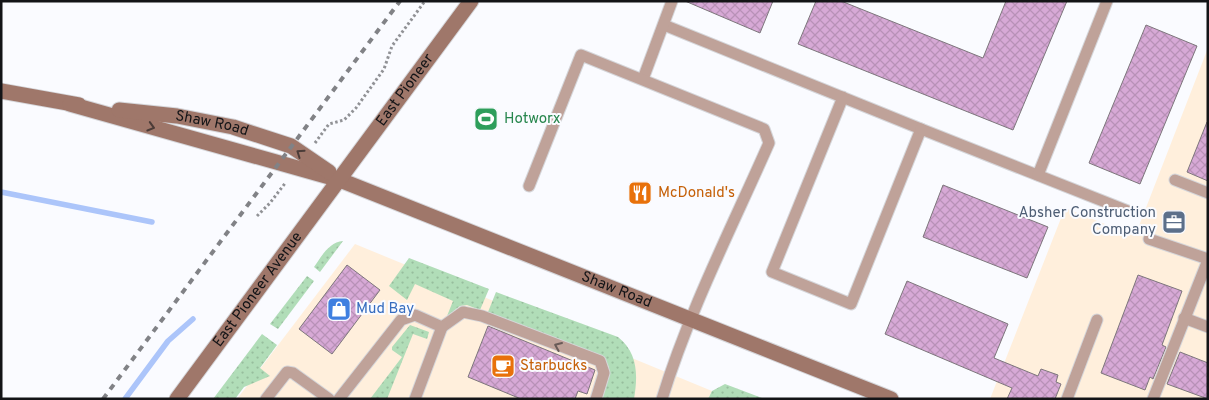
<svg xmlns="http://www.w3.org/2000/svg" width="1209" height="400" font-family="Overpass,sans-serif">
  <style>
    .commercial { fill: #ffefdc }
    .grass { fill: url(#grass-dots) }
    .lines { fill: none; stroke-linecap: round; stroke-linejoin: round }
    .stream { stroke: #acc5fa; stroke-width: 5.5 }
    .building { fill: url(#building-cross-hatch); stroke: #7d767c }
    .lane-casing { stroke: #d5d6da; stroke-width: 13 }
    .secondary-casing { stroke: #d5d6da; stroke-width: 17 }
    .path { stroke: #919296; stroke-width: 3; stroke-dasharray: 2.5 2.5; stroke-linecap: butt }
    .lane { stroke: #bfa299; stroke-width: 11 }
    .secondary { stroke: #9f776a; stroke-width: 15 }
    .rail { stroke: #818286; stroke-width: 4; stroke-dasharray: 6 6; stroke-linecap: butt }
    .oneway { stroke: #4b3c38 }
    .oneway2 { stroke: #695b58 }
    .labels { text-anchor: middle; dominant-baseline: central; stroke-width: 4; stroke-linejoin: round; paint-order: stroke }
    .street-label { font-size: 15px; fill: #131417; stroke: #fafbff }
    .leisure-label { font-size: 15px; fill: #27864d; stroke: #fafbff; text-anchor: start }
    .food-label { font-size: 15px; fill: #c56008; stroke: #fafbff; text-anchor: start }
    .service-label { font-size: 15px; fill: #4e5e75; stroke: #fafbff; text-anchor: end }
    .shop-label { font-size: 15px; fill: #366cbe; stroke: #fafbff; text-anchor: start }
  </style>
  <defs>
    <pattern id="grass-dots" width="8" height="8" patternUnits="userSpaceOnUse" patternTransform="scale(1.25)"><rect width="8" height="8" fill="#b1ddb8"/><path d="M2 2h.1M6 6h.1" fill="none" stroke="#97bd9d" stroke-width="1.8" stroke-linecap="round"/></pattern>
    <pattern id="building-cross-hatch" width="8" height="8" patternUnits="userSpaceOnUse" patternTransform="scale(1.25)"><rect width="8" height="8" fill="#d7a9d6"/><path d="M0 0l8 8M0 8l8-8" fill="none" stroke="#b891b7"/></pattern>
  </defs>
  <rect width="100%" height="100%" fill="#fafbff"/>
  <!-- commercial -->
  <g class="commercial">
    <polygon points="1208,48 1208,399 990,399 1065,208 1135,236"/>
    <polygon points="355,244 712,391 708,399 237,399"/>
  </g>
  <!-- grass -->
  <g class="grass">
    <path d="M343,241L320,272L314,267C321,257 329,242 343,241Z"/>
    <polygon points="409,258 489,289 480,310 467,305 460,306 447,316 453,301 415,284 407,300 389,286"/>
    <polygon points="307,276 314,281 278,329 270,324"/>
    <path d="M496,292L618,337C638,353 638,375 634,399H600C607,380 619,365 595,354L488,312Z"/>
    <polygon points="410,325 429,332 427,339 413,334 387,399 370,399 402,357 392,350 392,347"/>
    <polygon points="262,334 277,345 260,368 270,376 244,387 235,399 213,399"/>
    <polygon points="725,384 765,399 708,399 712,391"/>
  </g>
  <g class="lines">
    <!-- stream -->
    <g class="stream">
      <polyline points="1,192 152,222"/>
      <polyline points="125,399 168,341 193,319"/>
    </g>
  </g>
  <!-- building -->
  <g class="building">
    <polygon points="685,1 773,1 760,33"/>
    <polygon points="816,1 841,1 983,58 1006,1 1067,1 1013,130 798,44"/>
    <polygon points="1146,25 1197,46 1140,184 1089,163"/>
    <polygon points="1207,122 1208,122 1208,181 1187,172"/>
    <polygon points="943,185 1048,227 1027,278 923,237"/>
    <polygon points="347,265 380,290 332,354 299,329"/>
    <polygon points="1138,275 1182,291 1162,345 1166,347 1153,379 1150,377 1145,390 1101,373"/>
    <polygon points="907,281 1008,324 994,358 1038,376 1041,369 1058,375 1056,382 1061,384 1055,399 1007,399 1012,388 885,334"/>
    <polygon points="488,326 595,370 587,394 578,391 575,399 521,399 468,377"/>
    <polygon points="1180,352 1208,363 1208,399 1167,384"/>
  </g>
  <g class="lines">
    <!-- lane casing -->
    <g class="lane-casing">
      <g id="lane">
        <polyline points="664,25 921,129 851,304 772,272 843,97"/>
        <polyline points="643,79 672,1"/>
        <polyline points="921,129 1128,211"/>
        <polyline points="1038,175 1107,1"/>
        <polyline points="1175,180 1208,193"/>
        <path d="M529,186L581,55L764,129L769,143C732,227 689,311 662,399"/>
        <polyline points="1149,239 1208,259"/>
        <polyline points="1184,318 1208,327"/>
        <polyline points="442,327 463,312 482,316 600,361 604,373 596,399"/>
        <polyline points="266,399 287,372 293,373 329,399"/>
        <polyline points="339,399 401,320 415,315 442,327 415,399"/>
        <polyline points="1067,399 1097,320"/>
        <polyline points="1153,399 1208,260"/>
      </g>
    </g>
    <!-- secondary casing -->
    <g class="secondary-casing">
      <g id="secondary">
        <polyline points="1,91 79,105"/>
        <path id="s1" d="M70,104L340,180L891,399"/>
        <path id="s2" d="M119,110L177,116L233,127L291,146L329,172"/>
        <path id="s3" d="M177,399L471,1"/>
      </g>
    </g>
    <!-- path -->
    <g class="path">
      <polyline points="315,143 329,124 344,120 356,108 384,69 392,46 425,1"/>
      <polyline points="257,216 270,203 286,182"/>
    </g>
    <!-- lane -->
    <use href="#lane" class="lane"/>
    <!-- secondary -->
    <use href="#secondary" class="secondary"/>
    <!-- rail -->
    <polyline class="rail" points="103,399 400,1"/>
  </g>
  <!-- one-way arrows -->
  <defs><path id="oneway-chevron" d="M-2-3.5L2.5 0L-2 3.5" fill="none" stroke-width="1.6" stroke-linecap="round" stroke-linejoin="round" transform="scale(1.25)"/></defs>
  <g class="oneway">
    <use href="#oneway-chevron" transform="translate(151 127) rotate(16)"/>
    <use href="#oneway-chevron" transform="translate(300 153) rotate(-145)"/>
  </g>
  <use class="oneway2" href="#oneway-chevron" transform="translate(558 346) rotate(-157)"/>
  <!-- icons -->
  <defs>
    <g id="stadium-square" transform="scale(1.25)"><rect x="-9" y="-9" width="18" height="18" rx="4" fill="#2e9e5b" stroke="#fafbff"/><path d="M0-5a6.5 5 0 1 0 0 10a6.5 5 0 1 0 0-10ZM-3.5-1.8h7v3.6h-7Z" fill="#fff"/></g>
    <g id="restaurant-square" transform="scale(1.25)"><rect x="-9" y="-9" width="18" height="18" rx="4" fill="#e8710a" stroke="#fafbff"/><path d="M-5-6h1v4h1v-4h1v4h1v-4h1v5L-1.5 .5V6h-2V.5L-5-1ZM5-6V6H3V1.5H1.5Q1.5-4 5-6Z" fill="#fff"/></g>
    <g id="office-square" transform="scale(1.25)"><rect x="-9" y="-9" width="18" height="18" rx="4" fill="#5c6f8a" stroke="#fafbff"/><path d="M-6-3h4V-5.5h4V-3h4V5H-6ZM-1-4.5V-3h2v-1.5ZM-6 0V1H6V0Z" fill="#fff"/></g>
    <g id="shop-square" transform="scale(1.25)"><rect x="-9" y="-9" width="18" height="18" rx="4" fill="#3f7fe0" stroke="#fafbff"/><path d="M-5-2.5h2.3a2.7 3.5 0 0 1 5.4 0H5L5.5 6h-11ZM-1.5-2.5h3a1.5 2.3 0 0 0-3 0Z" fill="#fff"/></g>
    <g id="cafe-square" transform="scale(1.25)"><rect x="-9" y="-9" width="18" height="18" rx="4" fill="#e8710a" stroke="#fafbff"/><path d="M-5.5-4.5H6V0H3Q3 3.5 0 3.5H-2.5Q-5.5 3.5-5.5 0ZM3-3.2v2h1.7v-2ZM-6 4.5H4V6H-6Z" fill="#fff"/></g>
  </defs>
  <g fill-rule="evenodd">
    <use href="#stadium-square" x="486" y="119"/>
    <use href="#restaurant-square" x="640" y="193"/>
    <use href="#office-square" x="1174" y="222"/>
    <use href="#shop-square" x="339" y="309"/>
    <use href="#cafe-square" x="503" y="366"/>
  </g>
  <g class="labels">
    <!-- street labels -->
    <g class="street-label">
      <text stroke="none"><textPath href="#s3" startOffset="384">East Pioneer</textPath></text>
      <text stroke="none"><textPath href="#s2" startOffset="94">Shaw Road</textPath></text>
      <text stroke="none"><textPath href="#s1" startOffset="578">Shaw Road</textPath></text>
      <text stroke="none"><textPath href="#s3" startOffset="136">East Pioneer Avenue</textPath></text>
    </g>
    <!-- leisure labels -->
    <g class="leisure-label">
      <text x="504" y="119">Hotworx</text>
    </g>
    <!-- food labels -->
    <g class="food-label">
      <text x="658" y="193">McDonald's</text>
      <text x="520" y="366">Starbucks</text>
    </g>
    <!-- service labels -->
    <g class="service-label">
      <text x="1156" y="213">Absher Construction<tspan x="1156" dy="17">Company</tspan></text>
    </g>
    <!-- shop labels -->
    <g class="shop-label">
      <text x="356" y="309">Mud Bay</text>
    </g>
  </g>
  <!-- border -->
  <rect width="1209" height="400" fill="none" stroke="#131417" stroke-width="5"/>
</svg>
